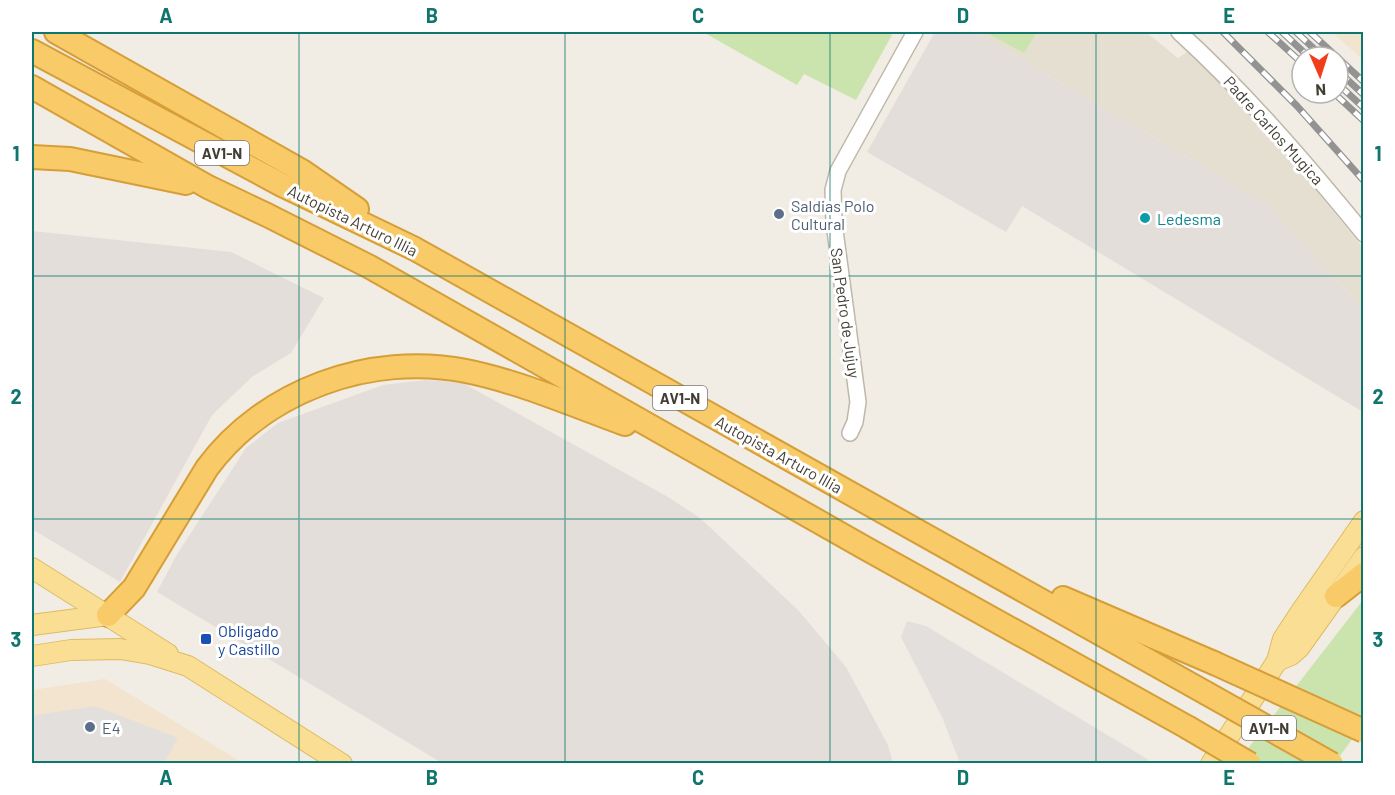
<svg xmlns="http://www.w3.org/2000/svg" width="1395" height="795" font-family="Barlow,sans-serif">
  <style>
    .residential { fill: #e5dfd2 }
    .commercial { fill: #f3e4cf }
    .industrial { fill: #e3ded9 }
    .green { fill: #cbe4ad }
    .parking { fill: #e2dfdc }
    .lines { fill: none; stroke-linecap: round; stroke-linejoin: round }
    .minor-casing { stroke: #bfb8aa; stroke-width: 18 }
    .major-casing { stroke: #debb64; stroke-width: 22 }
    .highway-casing { stroke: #d69e38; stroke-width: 26 }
    .minor { stroke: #fff; stroke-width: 15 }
    .major { stroke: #fade94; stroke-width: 20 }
    .highway { stroke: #f8ca68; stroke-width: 22 }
    .rail-casing { stroke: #939393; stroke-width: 7 }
    .rail { stroke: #fff; stroke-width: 4.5; stroke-dasharray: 14; stroke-linecap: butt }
    .highway-bridge-casing { stroke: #d69e38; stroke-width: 26; stroke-linecap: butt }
    .highway-bridge { stroke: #f8ca68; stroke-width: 22 }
    .grid { fill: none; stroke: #0f766e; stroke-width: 1.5; stroke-opacity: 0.55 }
    .service-dot { fill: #5c6f8a; stroke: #fff; stroke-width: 2 }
    .culture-dot { fill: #0f9aa8; stroke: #fff; stroke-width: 2 }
    .transit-dot { fill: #1a4fb4; stroke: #fff; stroke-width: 2 }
    .labels { text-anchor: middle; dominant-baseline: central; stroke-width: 6; stroke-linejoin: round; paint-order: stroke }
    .shield { fill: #fff; stroke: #7b7771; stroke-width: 1.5 }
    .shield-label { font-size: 15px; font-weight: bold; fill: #433d34 }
    .street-label { font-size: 16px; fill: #433d34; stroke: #fff }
    .service-label { font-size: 16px; fill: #4e5e75; stroke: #fff; text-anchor: start }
    .culture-label { font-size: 16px; fill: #0d838f; stroke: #fff; text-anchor: start }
    .transit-label { font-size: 16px; fill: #164399; stroke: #fff; text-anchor: start }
    .neatline { fill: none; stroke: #0f766e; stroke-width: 2 }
    .grid-label { font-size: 20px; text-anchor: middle; font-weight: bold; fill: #0f766e }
  </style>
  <rect width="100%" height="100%" fill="#f1ede4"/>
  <!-- residential -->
  <polygon class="residential" points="974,32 1146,32 1178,58 1190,50 1235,91 1363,248 1363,309 1266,203"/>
  <!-- commercial -->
  <g class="commercial">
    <polygon points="1332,32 1363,32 1363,60"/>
    <polygon points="105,679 243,763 32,763 32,690"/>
  </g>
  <!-- industrial -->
  <g class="industrial">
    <polygon points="935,32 974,32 1266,203 1363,309 1363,412 1022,206 1006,232 867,152"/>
    <polygon points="32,231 231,252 324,298 291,353 253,376 212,415 120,582 32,529"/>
    <polygon points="426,380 463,383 668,497 700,518 798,610 846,667 888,745 893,763 442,763 157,592 176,556 246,448 278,423 383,385"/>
  </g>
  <!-- green -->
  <g class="green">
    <polygon points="703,32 885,32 892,35 856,100 804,74 797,85"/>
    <polygon points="985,32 1037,32 1024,53"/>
    <polygon points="1363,600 1363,724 1335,763 1236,764"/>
  </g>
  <!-- parking -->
  <g class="parking">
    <polygon points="907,621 926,626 944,637 1149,760 1147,763 960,763 942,717 901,637"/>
    <polygon points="95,706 178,738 164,763 32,763 32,716"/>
  </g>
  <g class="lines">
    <!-- minor casing -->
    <g class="minor-casing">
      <g id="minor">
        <path d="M1179,32C1246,93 1306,163 1364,234"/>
        <polyline points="850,433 855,422 858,402 834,223 833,190 838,171 915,32"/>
      </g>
    </g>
    <!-- major casing -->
    <g class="major-casing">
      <g id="major">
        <polyline points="32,568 168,654"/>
        <polyline points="32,625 108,615"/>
        <polyline points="32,656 71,650 120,649 150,654 188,666 342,764"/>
        <polyline points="1277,661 1291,655 1299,648 1364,557"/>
        <polyline points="1211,764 1277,661 1283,639 1300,613 1364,521"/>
      </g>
    </g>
    <!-- highway casing -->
    <g class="highway-casing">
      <g id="highway">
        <polyline points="56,32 302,171 357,209"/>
        <polyline points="32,51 282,185 415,249 1206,693"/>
        <polyline points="32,87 208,187 267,215 370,267 865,548 1187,727"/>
        <polyline points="32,157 70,159 186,183"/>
        <polyline points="1336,596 1364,574"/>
        <polyline points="1063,598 1214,663"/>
        <path d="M108,615L134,588L207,468C265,390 371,352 466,371C520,382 573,405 625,424"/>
      </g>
    </g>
    <!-- minor -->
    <use href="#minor" class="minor"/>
    <!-- major -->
    <use href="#major" class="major"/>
    <!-- highway -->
    <use href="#highway" class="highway"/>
    <!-- rail casing -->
    <g class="rail-casing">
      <g id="rail">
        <polyline points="1223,32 1297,106 1364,181"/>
        <polyline points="1268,32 1302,63"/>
        <polyline points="1282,32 1309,57"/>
        <polyline points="1296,32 1323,57"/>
        <polyline points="1310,32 1337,57"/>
        <polyline points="1338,58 1364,82"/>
        <polyline points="1338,71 1364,95"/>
        <polyline points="1338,84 1364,108"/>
        <polyline points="1334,93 1364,121"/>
      </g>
    </g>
    <!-- rail -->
    <use href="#rail" class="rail"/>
    <!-- highway-bridge casing -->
    <g class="highway-bridge-casing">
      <g id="highway-bridge">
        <polyline points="1214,663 1364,731"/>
        <polyline points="1206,693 1332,764"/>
        <polyline points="1187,727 1250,764"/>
      </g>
    </g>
    <!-- highway-bridge -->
    <use href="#highway-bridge" class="highway-bridge"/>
  </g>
  <!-- grid -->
  <path class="grid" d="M299,32V764M565,32V764M830,32V764M1096,32V764M32,276H1364M32,519H1364"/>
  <!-- markers -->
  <g class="service-dot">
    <circle cx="779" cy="214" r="6"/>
    <circle cx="90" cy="727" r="6"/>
  </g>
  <circle class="culture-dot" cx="1145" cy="218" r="6"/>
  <rect class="transit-dot" x="200" y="633" width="12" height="12" rx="3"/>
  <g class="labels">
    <!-- shield labels -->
    <g class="shield">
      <rect x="195" y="141" width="54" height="24" rx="4.5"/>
      <rect x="653" y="386" width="54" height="24" rx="4.5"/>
      <rect x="1242" y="716" width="54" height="24" rx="4.5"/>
    </g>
    <g class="shield-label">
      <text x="222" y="153">AV1-N</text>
      <text x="680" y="398">AV1-N</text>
      <text x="1269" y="728">AV1-N</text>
    </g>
    <!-- street labels -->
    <g class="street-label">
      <text transform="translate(1274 130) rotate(48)">Padre Carlos Mugica</text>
      <text transform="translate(353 220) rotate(26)">Autopista Arturo Illia</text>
      <text transform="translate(846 313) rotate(82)">San Pedro de Jujuy</text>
      <text transform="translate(779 454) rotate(29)">Autopista Arturo Illia</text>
    </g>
    <!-- service labels -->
    <g class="service-label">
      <text x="791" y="205">Saldias Polo<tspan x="791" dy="18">Cultural</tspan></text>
      <text x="102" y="727">E4</text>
    </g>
    <!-- culture labels -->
    <g class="culture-label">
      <text x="1157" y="218">Ledesma</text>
    </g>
    <!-- transit labels -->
    <g class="transit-label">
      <text x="218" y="630">Obligado<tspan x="218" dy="18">y Castillo</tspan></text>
    </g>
  </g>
  <!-- border -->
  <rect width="1395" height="795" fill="none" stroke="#ffffff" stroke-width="66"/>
  <!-- north arrow -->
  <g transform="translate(1320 75) rotate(177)"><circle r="28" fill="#ffffff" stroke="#b4b1ae" stroke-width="1.5"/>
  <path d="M0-4.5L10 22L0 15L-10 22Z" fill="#f13d1a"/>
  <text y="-9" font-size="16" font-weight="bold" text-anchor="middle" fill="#433d34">N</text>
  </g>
  <rect x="33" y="33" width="1329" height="729" class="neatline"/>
  <g class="grid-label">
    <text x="166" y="23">A</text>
    <text x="432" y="23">B</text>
    <text x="698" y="23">C</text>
    <text x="963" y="23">D</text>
    <text x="1229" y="23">E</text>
    <text x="16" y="161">1</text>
    <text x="1378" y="161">1</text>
    <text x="16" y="404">2</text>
    <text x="1378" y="404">2</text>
    <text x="16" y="647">3</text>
    <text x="1378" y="647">3</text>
    <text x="166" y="785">A</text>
    <text x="432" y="785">B</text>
    <text x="698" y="785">C</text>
    <text x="963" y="785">D</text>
    <text x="1229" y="785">E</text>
  </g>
</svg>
